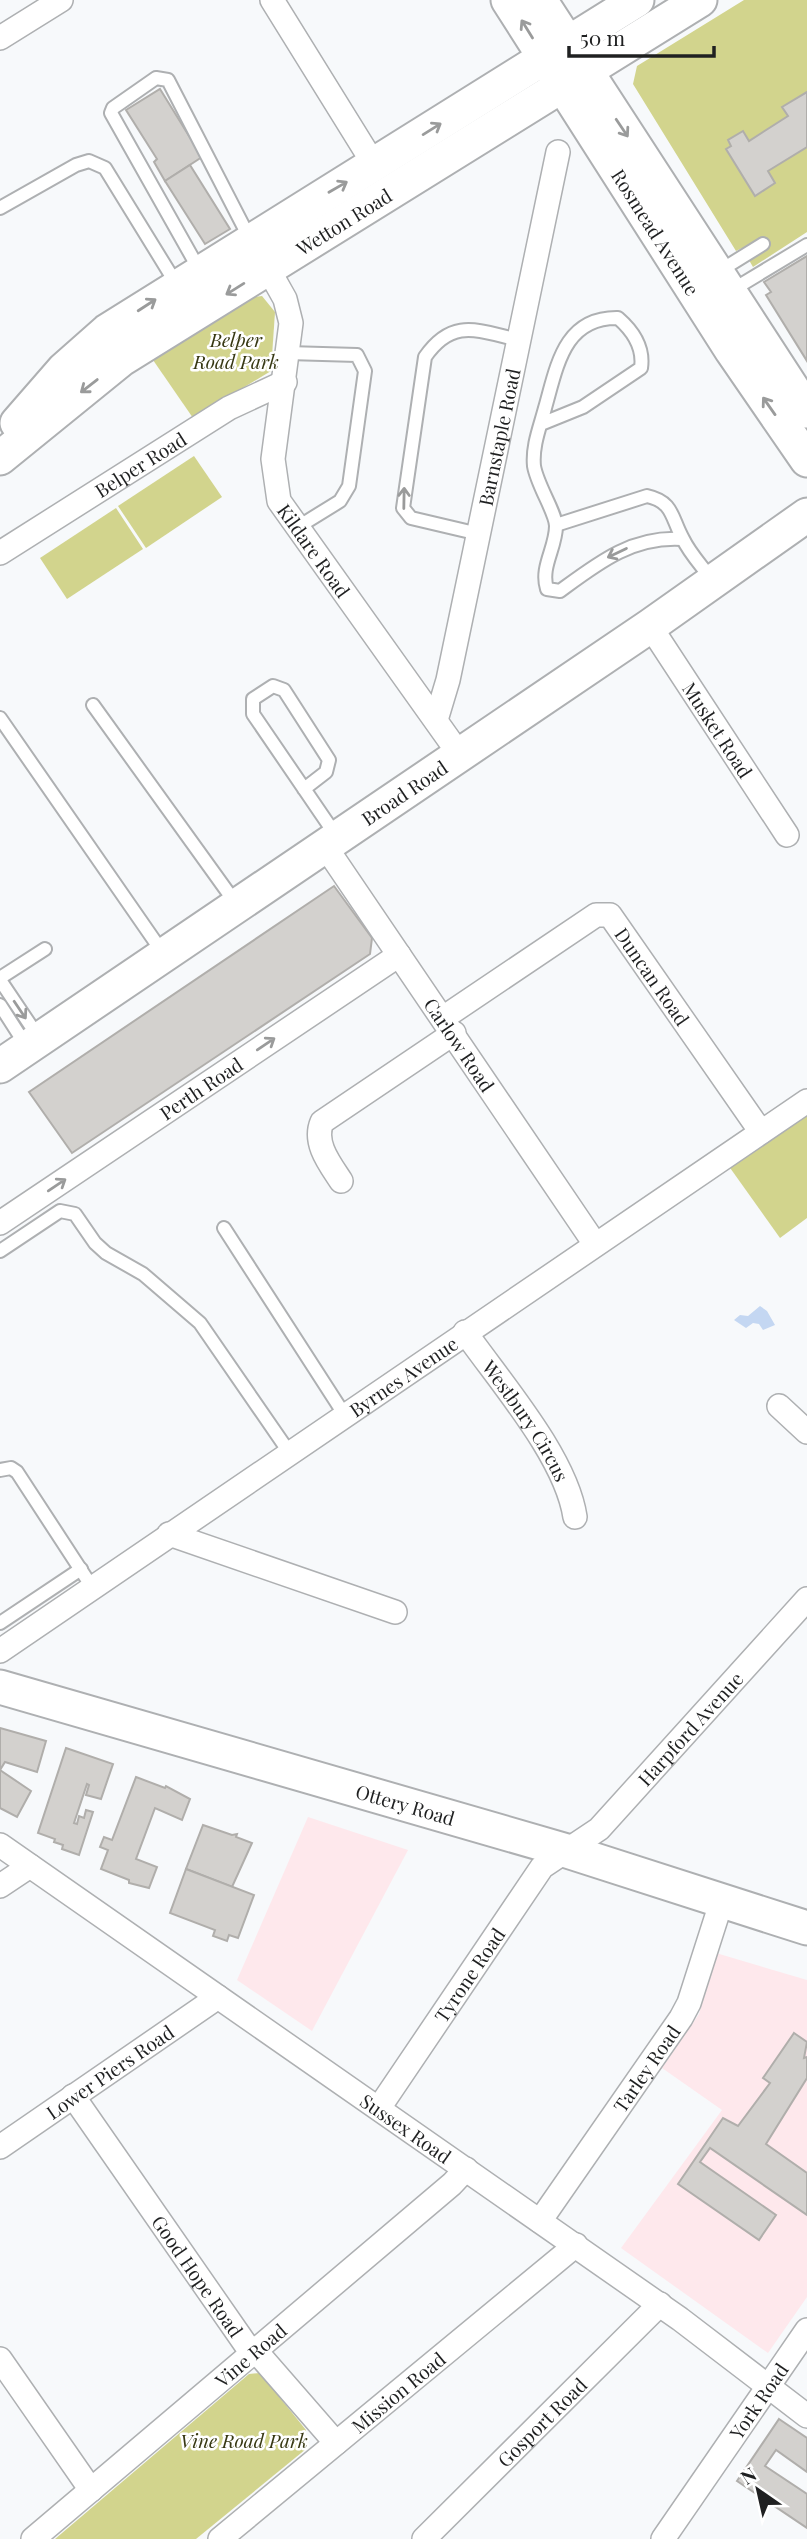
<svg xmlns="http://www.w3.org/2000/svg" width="807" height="2539" font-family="'Playfair Display',serif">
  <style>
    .education { fill: #fee8ec }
    .green { fill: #d2d48d }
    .water { fill: #c4d7f2 }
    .building { fill: #d3d1ce; stroke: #b0aeab; stroke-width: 2 }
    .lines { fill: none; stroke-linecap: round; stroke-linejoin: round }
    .lane-casing { stroke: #aeb0b2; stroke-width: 16 }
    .street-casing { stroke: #aeb0b2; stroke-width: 26 }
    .secondary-casing { stroke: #aeb0b2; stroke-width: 37 }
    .lane { stroke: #fff; stroke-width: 12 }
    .street { stroke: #fff; stroke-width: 23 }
    .secondary { stroke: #fff; stroke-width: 33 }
    .oneway { stroke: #9a9b9b }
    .labels { text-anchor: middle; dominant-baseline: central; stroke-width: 5; stroke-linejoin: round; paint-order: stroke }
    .street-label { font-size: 19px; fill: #1f2021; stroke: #fff }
    .park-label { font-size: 19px; font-style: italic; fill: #373813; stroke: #fff }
  </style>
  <rect width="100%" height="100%" fill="#f7f9fb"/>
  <!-- education -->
  <g class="education">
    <polygon points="308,1817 408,1850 312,2031 237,1980"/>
    <polygon points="716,1953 807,1980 807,2297 768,2353 621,2248 722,2110 662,2068 699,2014"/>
  </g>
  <!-- green -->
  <g class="green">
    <polygon points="744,0 807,0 807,232 753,267 742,248 736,251 633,84 637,66"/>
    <polygon points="262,296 275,312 271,371 193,418 153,360 254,297"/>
    <polygon points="194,456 222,497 146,548 118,506"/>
    <polygon points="116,508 143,549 67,599 40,558"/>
    <polygon points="807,1110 807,1218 780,1238 728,1165"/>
    <polygon points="260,2373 306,2430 306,2449 196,2539 55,2539 249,2374"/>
  </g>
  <!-- water -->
  <polygon class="water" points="760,1306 767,1311 775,1325 763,1330 759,1324 753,1323 746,1328 734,1320 740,1315 748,1316"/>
  <!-- building -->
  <g class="building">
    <polygon points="160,89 202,157 165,181 154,162 157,159 126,110"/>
    <polygon points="807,92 807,147 768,171 775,183 755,196 726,149 731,146 728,140 743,131 749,141 788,116 782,107"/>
    <polygon points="190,165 230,229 205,244 165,181"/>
    <polygon points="807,256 807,361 766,295 771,292 764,282"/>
    <polygon points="334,886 372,938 370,954 72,1153 29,1092"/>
    <polygon points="0,1728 46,1741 37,1772 5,1762 0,1770"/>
    <polygon points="66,1748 113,1764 101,1799 86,1795 89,1785 87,1784 74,1823 77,1824 79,1816 84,1818 86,1810 93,1812 79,1855 62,1849 63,1845 54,1842 55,1839 38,1833"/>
    <polygon points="0,1770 31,1791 17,1817 0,1808"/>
    <polygon points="136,1777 165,1788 166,1786 190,1799 182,1820 155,1808 136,1859 157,1867 149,1888 129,1883 129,1880 101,1869 108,1850 100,1847 104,1837 112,1840"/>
    <polygon points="203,1825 232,1835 237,1834 236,1837 252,1843 232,1887 186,1869"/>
    <polygon points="186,1869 254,1895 238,1938 229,1935 227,1941 213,1936 215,1930 170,1913"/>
    <polygon points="794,2033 807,2042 804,2058 807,2057 807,2078 766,2144 807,2173 807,2215 710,2148 700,2162 776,2215 759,2240 678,2184 723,2118 738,2126 770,2083 763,2078"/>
    <polygon points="779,2419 807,2438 807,2472 776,2450 765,2466 807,2494 807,2528 737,2481"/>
  </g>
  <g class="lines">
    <!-- lane casing -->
    <g class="lane-casing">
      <g id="lane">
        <polyline points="0,208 76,165 89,161 105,168 177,285"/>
        <polyline points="200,271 111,113 113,108 156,78 168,80 250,239"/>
        <polyline points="718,272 763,244"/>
        <polyline points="729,292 807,245"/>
        <polyline points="288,353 357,355 365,371 349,486 340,501 298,527"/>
        <path d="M541,424L583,407L641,368C644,348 633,331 618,318C564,317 557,366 545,408C540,427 532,446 534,466C537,485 556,513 556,526C556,548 540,567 547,589L560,591C598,563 632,536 682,539"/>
        <path d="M556,525L647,496C674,502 671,518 683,539C690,554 703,567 712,580"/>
        <path d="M479,534L411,518L403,508L425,357C453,317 478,331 519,340"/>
        <polyline points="93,705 237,905"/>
        <polyline points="0,718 163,953"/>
        <polyline points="304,789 326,772 329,760 284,690 273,686 253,699 253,714 337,837"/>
        <polyline points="0,978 45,949"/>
        <polyline points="0,980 39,1038"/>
        <polyline points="0,1005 27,1047"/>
        <polyline points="224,1228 344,1414"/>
        <polyline points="0,1251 60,1211 75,1214 95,1243 106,1253 143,1274 200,1323 289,1452"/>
        <polyline points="0,1470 11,1468 17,1472 92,1587"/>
        <polyline points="0,1623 81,1569"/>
      </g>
    </g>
    <!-- street casing -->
    <g class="street-casing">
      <g id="street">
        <polyline points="272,0 375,166"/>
        <polyline points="0,38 61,0"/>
        <path id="s1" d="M262,258L285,299L291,323L273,459L279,501L460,755"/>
        <path id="s2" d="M0,553L229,408L285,382"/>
        <path id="s3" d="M650,626L787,835"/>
        <path id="s4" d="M436,720L448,680L558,152"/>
        <path id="s5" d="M325,846L595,1244"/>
        <path id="s6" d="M443,1018L596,915H610L761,1132"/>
        <path d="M341,1181C330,1164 313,1143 322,1122L454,1033"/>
        <path id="s7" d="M0,1223L399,955"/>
        <path id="s8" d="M465,1332C501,1383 566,1457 575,1517"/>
        <polyline points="779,1406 807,1432"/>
        <polyline points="169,1534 395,1612"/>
        <path id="s9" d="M0,1651L807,1101"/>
        <path id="s10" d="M0,1845L680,2319L807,2416"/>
        <polyline points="0,1886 30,1866"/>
        <path id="s11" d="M73,2096L246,2345L255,2350L336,2443"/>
        <path id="s12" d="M379,2108L542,1867L599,1829L807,1599"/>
        <path id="s13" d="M0,2147L218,1997"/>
        <path id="s14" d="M540,2221L681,2018L689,2003L722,1900"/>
        <polyline points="0,2359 91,2490"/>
        <path id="s15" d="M33,2539L452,2184L466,2169"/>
        <path id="s16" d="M220,2539L576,2245"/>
        <path id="s17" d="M424,2539L660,2304"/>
        <path id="s18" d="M663,2539L807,2330"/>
      </g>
    </g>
    <!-- secondary casing -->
    <g class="secondary-casing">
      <g id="secondary">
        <path id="s19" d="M508,0L732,351L807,460"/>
        <polyline points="540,0 807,411"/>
        <polyline points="17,423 64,369 107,331 637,0"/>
        <path id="s20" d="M0,458L122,359L700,0"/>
        <path id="s21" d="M0,1066L650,626L807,515"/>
        <path id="s22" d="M0,1687L567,1851L807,1928"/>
      </g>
    </g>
    <!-- lane -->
    <use href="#lane" class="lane"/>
    <!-- street -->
    <use href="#street" class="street"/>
    <!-- secondary -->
    <use href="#secondary" class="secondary"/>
  </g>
  <!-- one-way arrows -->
  <defs><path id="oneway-shaft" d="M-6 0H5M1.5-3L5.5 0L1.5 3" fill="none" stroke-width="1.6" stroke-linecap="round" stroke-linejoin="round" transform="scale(1.75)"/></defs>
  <g class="oneway">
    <use href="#oneway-shaft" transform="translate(527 29) rotate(-122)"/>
    <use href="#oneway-shaft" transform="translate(622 128) rotate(56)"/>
    <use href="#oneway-shaft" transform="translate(432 129) rotate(-32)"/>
    <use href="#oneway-shaft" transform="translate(338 187) rotate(-30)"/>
    <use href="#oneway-shaft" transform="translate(235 289) rotate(148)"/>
    <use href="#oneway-shaft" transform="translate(147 305) rotate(-33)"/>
    <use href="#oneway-shaft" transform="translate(89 386) rotate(142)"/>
    <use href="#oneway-shaft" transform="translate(769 406) rotate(-125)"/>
    <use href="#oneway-shaft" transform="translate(404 498) rotate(-89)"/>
    <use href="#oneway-shaft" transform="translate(617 553) rotate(154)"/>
    <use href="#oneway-shaft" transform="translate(20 1010) rotate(56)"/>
    <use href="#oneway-shaft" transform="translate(266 1044) rotate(-34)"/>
    <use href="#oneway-shaft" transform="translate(57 1185) rotate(-34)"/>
  </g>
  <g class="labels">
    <!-- street labels -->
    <g class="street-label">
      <text stroke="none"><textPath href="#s20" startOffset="418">Wetton Road</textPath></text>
      <text stroke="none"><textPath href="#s19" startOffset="275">Rosmead Avenue</textPath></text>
      <text stroke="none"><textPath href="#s4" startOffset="290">Barnstaple Road</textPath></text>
      <text stroke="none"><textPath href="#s2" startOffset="166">Belper Road</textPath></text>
      <text stroke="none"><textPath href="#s1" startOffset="312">Kildare Road</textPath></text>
      <text stroke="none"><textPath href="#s3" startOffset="124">Musket Road</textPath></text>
      <text stroke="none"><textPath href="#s21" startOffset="488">Broad Road</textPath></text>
      <text stroke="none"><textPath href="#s6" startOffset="273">Duncan Road</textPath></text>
      <text stroke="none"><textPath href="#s5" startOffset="240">Carlow Road</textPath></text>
      <text stroke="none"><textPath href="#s7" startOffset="242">Perth Road</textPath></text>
      <text stroke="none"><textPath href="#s9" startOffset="488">Byrnes Avenue</textPath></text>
      <text stroke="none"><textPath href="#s8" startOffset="108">Westbury Circus</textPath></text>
      <text stroke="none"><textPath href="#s12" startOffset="495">Harpford Avenue</textPath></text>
      <text stroke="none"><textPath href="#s22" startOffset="422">Ottery Road</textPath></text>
      <text stroke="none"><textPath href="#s12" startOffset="161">Tyrone Road</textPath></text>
      <text stroke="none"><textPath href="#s14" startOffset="186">Tarley Road</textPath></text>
      <text stroke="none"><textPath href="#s13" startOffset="133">Lower Piers Road</textPath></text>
      <text stroke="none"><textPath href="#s10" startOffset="495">Sussex Road</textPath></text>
      <text stroke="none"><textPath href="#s11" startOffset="219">Good Hope Road</textPath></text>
      <text stroke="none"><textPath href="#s15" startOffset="285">Vine Road</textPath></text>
      <text stroke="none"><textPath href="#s16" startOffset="231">Mission Road</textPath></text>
      <text stroke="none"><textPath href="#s18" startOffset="168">York Road</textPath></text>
      <text stroke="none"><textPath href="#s17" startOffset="166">Gosport Road</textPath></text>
    </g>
    <!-- park labels -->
    <g class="park-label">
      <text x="236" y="339">Belper<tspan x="236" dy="22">Road Park</tspan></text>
      <text x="244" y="2440">Vine Road Park</text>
    </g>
  </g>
  <!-- north arrow -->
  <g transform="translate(758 2490) rotate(326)" stroke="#ffffff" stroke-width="5" paint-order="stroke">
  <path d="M0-5L12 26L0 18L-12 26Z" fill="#1f2021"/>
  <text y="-10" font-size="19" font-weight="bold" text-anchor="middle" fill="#1f2021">N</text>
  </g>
  <!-- scale -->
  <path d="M569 46v10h145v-10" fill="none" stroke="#1f2021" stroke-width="3.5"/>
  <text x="580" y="46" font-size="21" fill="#1f2021" stroke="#ffffff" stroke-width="5" paint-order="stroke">50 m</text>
</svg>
